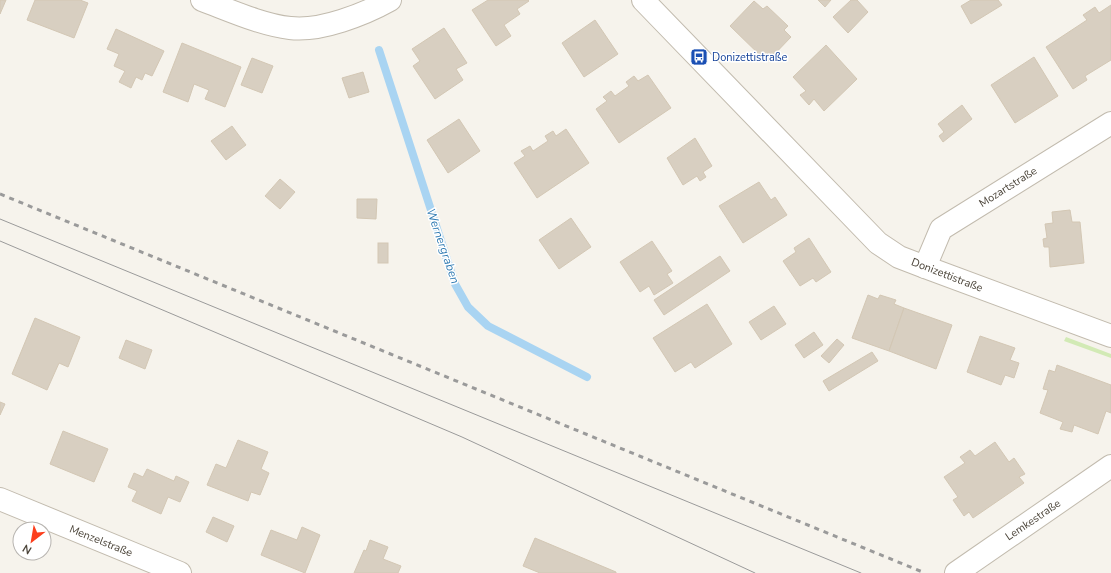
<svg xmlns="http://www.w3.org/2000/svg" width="1111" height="573" font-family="'Nunito Sans',sans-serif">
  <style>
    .green { fill: #d2eab5 }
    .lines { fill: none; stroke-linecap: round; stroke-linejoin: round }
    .stream { stroke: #a9d4f2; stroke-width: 8 }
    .building { fill: #d8cfc1; stroke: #d3c7b4 }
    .minor-casing { stroke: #c2bbae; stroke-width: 24 }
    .minor { stroke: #fff; stroke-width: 22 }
    .tram { stroke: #9a9a9a; stroke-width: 1 }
    .rail { stroke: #9a9a9a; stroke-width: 3; stroke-dasharray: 5 5; stroke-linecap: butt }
    .labels { text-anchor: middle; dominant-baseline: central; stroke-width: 3; stroke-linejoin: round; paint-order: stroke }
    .transit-label { font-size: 11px; fill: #164399; stroke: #fff; text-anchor: start }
    .street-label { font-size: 11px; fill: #4b4439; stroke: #fff }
    .water-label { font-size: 12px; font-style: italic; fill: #2e7ab2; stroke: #fff }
  </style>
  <rect width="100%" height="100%" fill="#f6f3ec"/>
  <!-- green -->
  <polygon class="green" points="1066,337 1111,354 1111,358 1064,341"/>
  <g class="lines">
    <!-- stream -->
    <polyline class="stream" points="379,50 455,284 468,307 488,326 587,377"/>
  </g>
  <!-- building -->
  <g class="building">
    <polygon points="0,0 6,0 0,14"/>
    <polygon points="35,0 80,0 88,3 74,38 27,20"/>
    <polygon points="488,0 528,0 529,1 517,9 520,14 504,25 511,36 496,46 472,10"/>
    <polygon points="818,0 831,0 825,7"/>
    <polygon points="851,0 857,0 868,12 848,33 833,17"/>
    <polygon points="971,0 998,0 1002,5 971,24 961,6"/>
    <polygon points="754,1 763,9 767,6 788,26 784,30 791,37 767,62 730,26"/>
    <polygon points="1111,5 1111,60 1085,76 1087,80 1073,89 1046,47 1087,20 1083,15 1095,7 1099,13"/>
    <polygon points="595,20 618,54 584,77 562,43"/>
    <polygon points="444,28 467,63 456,69 463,80 435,99 413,66 420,61 412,49"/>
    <polygon points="116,29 164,51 152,76 145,73 142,80 136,77 131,88 119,82 125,71 114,66 119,54 107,49"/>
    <polygon points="182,43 241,67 225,107 205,99 209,90 194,84 188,102 163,92"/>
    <polygon points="826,45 857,79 824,111 814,99 809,105 800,95 806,91 793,77"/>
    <polygon points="1034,57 1058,96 1015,123 991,85"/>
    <polygon points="252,58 273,66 262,93 241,85"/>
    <polygon points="363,72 369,92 349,98 342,78"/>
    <polygon points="648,75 671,108 619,143 596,109 607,101 603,97 611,91 615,96 629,86 626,82 634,76 638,81"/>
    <polygon points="962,105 972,119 943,142 939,136 944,132 938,124"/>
    <polygon points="459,119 480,151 448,173 427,140"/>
    <polygon points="232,126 246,145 226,160 211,141"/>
    <polygon points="566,129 589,163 537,198 514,163 525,156 521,151 530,146 533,151 548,141 545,136 553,131 556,136"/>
    <polygon points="695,138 712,166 703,172 706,177 700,181 697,176 683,185 667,158"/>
    <polygon points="280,179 295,192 280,209 265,196"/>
    <polygon points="759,182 771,200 775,197 787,215 743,243 719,206"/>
    <polygon points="357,199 377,199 376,219 357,218"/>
    <polygon points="1070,210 1072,222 1080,222 1084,263 1050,267 1049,247 1044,247 1043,239 1047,238 1045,224 1053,223 1052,212"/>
    <polygon points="571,218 591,247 559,269 539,240"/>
    <polygon points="809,238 831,272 816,282 813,278 800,286 783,261 796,252 794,248"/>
    <polygon points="652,241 672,271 667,274 673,283 654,295 649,286 640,292 620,262"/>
    <rect x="378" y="243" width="10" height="20"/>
    <polygon points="720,256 730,271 664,315 654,300"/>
    <polygon points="868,295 878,299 880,295 896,300 894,304 904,308 889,351 852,338"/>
    <polygon points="707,304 732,344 695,368 691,362 675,372 653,338"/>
    <polygon points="774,306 786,324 761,340 749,322"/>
    <polygon points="904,308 952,325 936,369 889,351"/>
    <polygon points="35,318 80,337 68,367 59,363 47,390 12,374"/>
    <polygon points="814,332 823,345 804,358 795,345"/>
    <polygon points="980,336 1015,348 1010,360 1019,363 1014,378 1005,375 1001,385 967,372"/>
    <polygon points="837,339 844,345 829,363 821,356"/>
    <polygon points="126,340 152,350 145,369 119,358"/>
    <polygon points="872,352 878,361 829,391 823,381"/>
    <polygon points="1057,365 1111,385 1111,413 1106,411 1098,434 1074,425 1072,432 1060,429 1063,422 1040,413 1048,390 1043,389 1049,370 1055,372"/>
    <polygon points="0,402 5,404 0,415"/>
    <polygon points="63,431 108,449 94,482 50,464"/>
    <polygon points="238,440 268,452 261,469 269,473 260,495 251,492 248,501 207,485 216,464 226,468"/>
    <polygon points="995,442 1009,462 1014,458 1025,474 1019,477 1024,483 973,518 969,512 964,516 953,500 958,497 944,477 965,463 960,457 970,450 975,456"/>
    <polygon points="147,469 174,481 176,476 189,482 180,502 168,497 161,514 132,501 137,491 128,487 134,473 143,477"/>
    <polygon points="213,517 234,526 227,542 206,532"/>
    <polygon points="302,527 320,535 305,573 261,555 271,530 297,540"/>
    <polygon points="535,538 616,572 616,573 540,573 523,566"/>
    <polygon points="370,540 388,547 383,559 401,566 398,573 354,573 364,550 366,551"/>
  </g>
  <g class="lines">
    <!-- minor casing -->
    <g class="minor-casing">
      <g id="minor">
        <path d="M202,0C229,10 262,25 290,28C320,32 365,14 390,0"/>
        <polyline points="643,0 878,243 899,257 925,267 1111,336"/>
        <polyline points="925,267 941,229 1111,123"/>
        <polyline points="0,499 180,573"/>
        <polyline points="956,573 1111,466"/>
      </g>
    </g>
    <!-- minor -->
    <use href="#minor" class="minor"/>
    <!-- tram -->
    <g class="tram">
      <polyline points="0,219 861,573"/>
      <polyline points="0,241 462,437 755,573"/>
    </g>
    <!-- rail -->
    <polyline class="rail" points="0,194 925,573"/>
  </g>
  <!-- icons -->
  <defs>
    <g id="bus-square" transform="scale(0.9)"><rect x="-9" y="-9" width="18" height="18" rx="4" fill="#1a4fb4" stroke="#fff"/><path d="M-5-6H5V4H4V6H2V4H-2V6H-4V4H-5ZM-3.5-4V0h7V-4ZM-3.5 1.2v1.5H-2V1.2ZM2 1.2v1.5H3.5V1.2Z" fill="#fff"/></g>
  </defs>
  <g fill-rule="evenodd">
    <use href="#bus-square" x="699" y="57"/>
  </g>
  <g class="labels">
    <!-- transit labels -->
    <g class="transit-label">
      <text x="712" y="57">Donizettistraße</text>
    </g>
    <!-- street labels -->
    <g class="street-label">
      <text transform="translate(1008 187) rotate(-32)">Mozartstraße</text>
      <text transform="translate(947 275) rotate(21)">Donizettistraße</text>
      <text transform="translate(1033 520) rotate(-34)">Lemkestraße</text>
      <text transform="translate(101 541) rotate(22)">Menzelstraße</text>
    </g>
    <!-- water labels -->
    <g class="water-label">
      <text transform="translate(443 246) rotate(71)">Wernergraben</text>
    </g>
  </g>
  <!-- north arrow -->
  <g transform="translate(32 541) rotate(211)"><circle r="19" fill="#ffffff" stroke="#b7b4b0"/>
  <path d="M0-3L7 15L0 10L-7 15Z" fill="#fc3f1d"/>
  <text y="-6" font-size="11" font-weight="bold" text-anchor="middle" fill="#4b4439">N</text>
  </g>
</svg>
